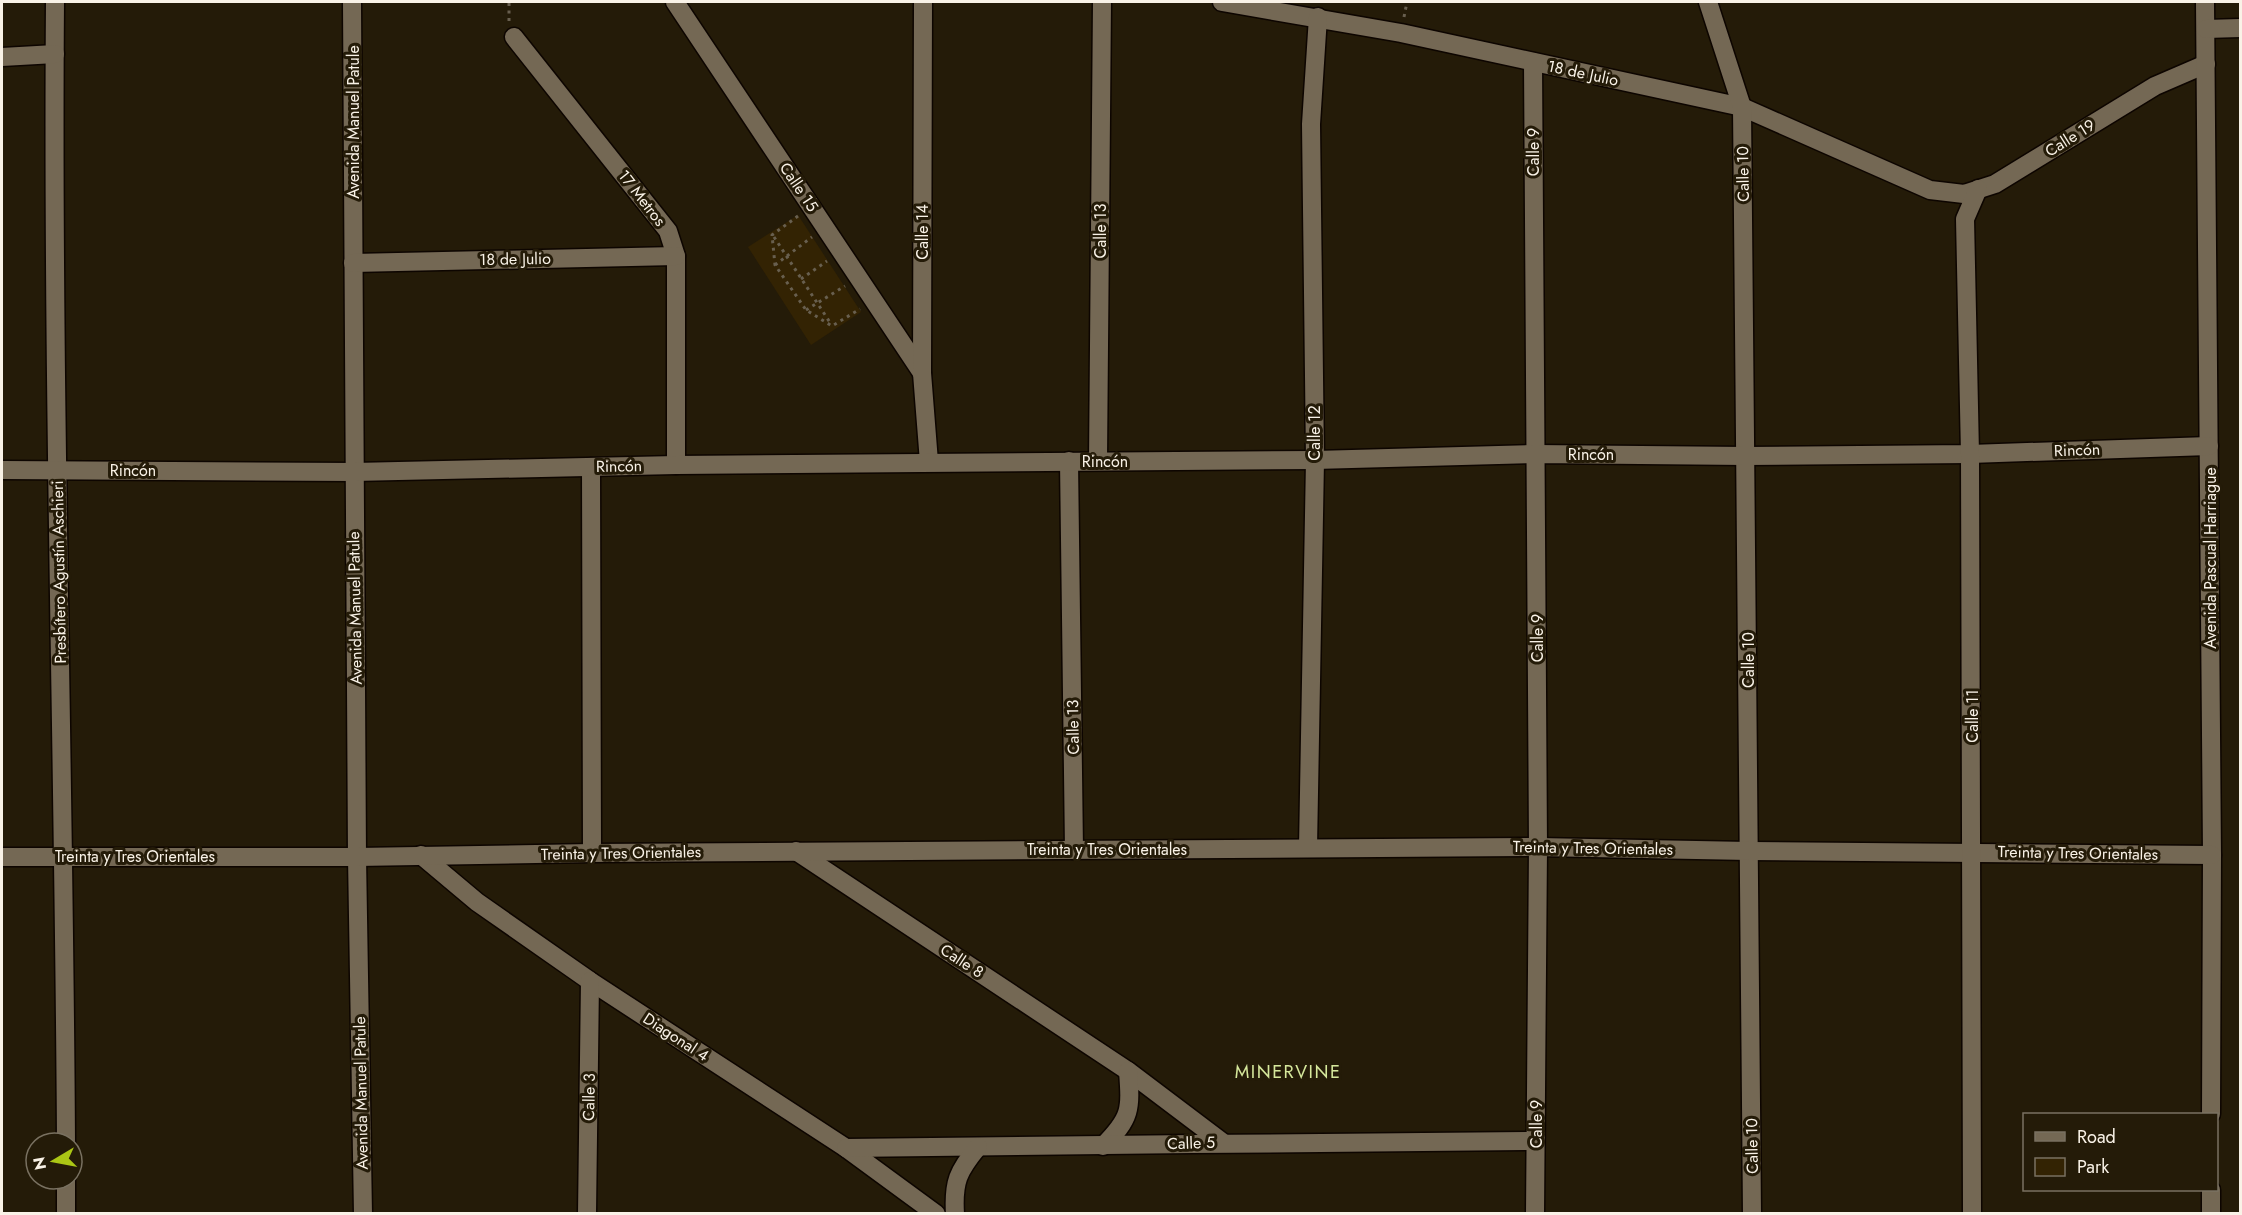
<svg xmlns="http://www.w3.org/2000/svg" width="2242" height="1215" font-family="Jost,sans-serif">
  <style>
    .green { fill: #332303 }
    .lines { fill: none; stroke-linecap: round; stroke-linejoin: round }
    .minor-casing { stroke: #0d0500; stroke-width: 21 }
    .path { stroke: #685f4f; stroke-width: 3; stroke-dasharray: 3 4.5; stroke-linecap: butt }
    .minor { stroke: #746854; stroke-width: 18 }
    .labels { text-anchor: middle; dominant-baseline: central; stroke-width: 6; stroke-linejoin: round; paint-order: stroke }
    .street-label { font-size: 16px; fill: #f9f2e7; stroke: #241b08 }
    .neighbourhood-label { font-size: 18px; letter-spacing: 1.5px; fill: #d6e89c; stroke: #241b08 }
  </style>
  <rect width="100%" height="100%" fill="#241b08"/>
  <!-- green -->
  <polygon class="green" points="798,215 861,312 811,345 748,247"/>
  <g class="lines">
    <!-- minor casing -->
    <g class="minor-casing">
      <g id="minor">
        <path d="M55,2C52,382 64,763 66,1143"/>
        <polyline points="352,2 357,857 363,1214"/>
        <polyline points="675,2 922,373"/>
        <polyline points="923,2 922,373 929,462"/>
        <polyline points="1222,2 1401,33 1742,107 1930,190 1964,194 1995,184 2155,86 2206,64"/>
        <polyline points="1708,2 1742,107 1752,1214"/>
        <polyline points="2205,2 2212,855 2211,1114"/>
        <polyline points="2206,29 2240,28"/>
        <polyline points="514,37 668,231 676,256 676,465"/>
        <polyline points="2,57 55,54"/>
        <polyline points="1533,62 1538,847 1535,1214"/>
        <polyline points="353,263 676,256"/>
        <polyline points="1069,461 1074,850"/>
        <polyline points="1098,461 1102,2"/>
        <polyline points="591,467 592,853"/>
        <polyline points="2,470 354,472 676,465 1315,460 1535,454 1746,456 1970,454 2209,446"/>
        <polyline points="1308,848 1315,460 1311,124 1318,17"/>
        <polyline points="796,851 1128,1071 1222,1142"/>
        <polyline points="421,855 477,902 590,981 846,1148 936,1214"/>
        <polyline points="2,857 357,857 592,853 1538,847 1749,851 2212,855"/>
        <path d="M1103,1146C1131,1118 1131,1110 1128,1071"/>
        <path d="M846,1148C1076,1146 1305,1142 1535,1141"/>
        <polyline points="66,1179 66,1214"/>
        <polyline points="587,1214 590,981"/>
        <path d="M955,1214C953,1182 958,1171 978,1147"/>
        <polyline points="1972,1214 1970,454 1965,219 1978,189"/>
        <polyline points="2211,1214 2211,1190"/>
      </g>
    </g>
    <!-- path -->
    <g class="path">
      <polyline points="1404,17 1407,2"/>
      <polyline points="509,21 509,2"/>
      <polyline points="798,216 772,235 775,265 806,310 832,326 860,309"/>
      <polyline points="774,237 831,324"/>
      <polyline points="775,265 812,237"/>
      <polyline points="801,279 827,261"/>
      <polyline points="806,310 845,286"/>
    </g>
    <!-- minor -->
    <use href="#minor" class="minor"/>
  </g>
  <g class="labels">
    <!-- street labels -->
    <g class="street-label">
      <text transform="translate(1583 73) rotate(12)">18 de Julio</text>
      <text transform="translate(353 122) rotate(-90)">Avenida Manuel Patule</text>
      <text transform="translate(2070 138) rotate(-32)">Calle 19</text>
      <text transform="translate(1533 152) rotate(-90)">Calle 9</text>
      <text transform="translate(1743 174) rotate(-91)">Calle 10</text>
      <text transform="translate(799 187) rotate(56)">Calle 15</text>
      <text transform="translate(642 198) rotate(52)">17 Metros</text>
      <text transform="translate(1100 231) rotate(-90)">Calle 13</text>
      <text transform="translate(922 232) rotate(-90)">Calle 14</text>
      <text transform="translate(515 259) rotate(-1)">18 de Julio</text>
      <text transform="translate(1314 433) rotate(-90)">Calle 12</text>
      <text transform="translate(2077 450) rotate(-2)">Rincón</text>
      <text x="1591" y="454">Rincón</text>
      <text x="1105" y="461">Rincón</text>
      <text transform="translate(619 466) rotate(-1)">Rincón</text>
      <text x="133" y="470">Rincón</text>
      <text transform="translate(2210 558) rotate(-90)">Avenida Pascual Harriague</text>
      <text transform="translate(59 572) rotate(-91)">Presbítero Agustín Aschieri</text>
      <text transform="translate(355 608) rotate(-91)">Avenida Manuel Patule</text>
      <text transform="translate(1537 638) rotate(-90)">Calle 9</text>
      <text transform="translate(1748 660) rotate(-90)">Calle 10</text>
      <text transform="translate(1972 716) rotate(-90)">Calle 11</text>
      <text transform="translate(1073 727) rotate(-91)">Calle 13</text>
      <text transform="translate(1593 848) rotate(1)">Treinta y Tres Orientales</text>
      <text x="1107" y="849">Treinta y Tres Orientales</text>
      <text transform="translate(621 853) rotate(-1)">Treinta y Tres Orientales</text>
      <text transform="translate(2078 853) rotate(1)">Treinta y Tres Orientales</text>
      <text x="135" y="856">Treinta y Tres Orientales</text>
      <text transform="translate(962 961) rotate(33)">Calle 8</text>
      <text transform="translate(676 1037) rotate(33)">Diagonal 4</text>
      <text transform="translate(361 1093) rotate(-91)">Avenida Manuel Patule</text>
      <text transform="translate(589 1097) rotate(-89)">Calle 3</text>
      <text transform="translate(1536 1124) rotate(-90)">Calle 9</text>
      <text transform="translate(1191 1143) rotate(-2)">Calle 5</text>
      <text transform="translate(1752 1146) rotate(-91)">Calle 10</text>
    </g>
    <!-- neighbourhood labels -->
    <g class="neighbourhood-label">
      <text x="1288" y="1072">MINERVINE</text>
    </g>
  </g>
  <!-- border -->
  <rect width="2242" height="1215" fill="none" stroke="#f9f2e7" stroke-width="6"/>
  <!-- legend -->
  <rect x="2023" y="1113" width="195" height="78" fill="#241b08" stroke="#797161" stroke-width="1.5"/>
  <rect x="2035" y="1132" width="30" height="9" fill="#746854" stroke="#797161" stroke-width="1.5"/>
  <text x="2077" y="1143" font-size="18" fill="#f9f2e7">Road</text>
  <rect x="2035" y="1158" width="30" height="18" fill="#332303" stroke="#797161" stroke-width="1.5"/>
  <text x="2077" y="1173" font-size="18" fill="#f9f2e7">Park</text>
  <!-- north arrow -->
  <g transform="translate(54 1161) rotate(260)"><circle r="28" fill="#241b08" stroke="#797161" stroke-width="1.5"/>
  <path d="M0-4.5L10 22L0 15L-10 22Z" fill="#abc615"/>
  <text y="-9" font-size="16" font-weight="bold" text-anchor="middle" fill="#f9f2e7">N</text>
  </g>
</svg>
